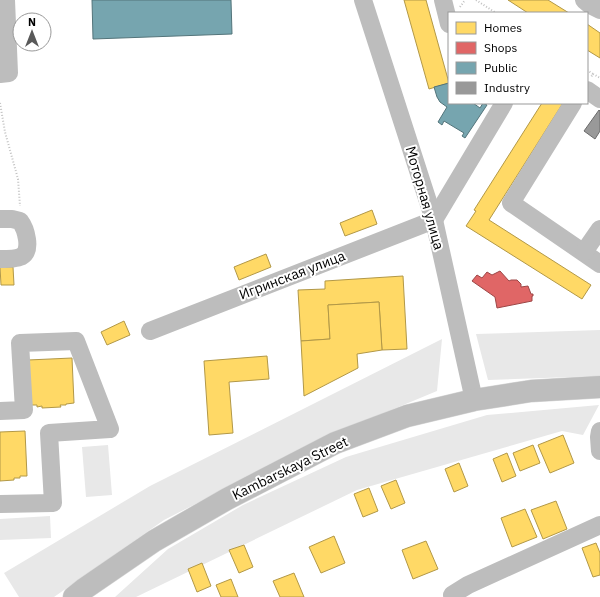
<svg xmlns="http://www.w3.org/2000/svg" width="600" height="597" font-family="'IBM Plex Sans',sans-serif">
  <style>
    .green { fill: #e8e8e8 }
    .homes { fill: #ffd966; stroke: #b29847 }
    .shops { fill: #e06666; stroke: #9d4747 }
    .public { fill: #76a5af; stroke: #53747a }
    .industry { fill: #999; stroke: #6b6b6b }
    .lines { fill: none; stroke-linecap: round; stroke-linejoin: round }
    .major-casing { stroke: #dbdbdb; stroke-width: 23 }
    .path { stroke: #c2c2c2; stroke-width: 2; stroke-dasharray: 1 2; stroke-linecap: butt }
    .minor { stroke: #bdbdbd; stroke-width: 18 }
    .major { stroke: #bdbdbd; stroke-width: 22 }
    .labels { text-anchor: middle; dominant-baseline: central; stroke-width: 4; stroke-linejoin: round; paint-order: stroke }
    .street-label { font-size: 14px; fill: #000; stroke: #fff }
  </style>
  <rect width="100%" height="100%" fill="#fff"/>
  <!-- green -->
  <g class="green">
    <polygon points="600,330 600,376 488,380 476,334"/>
    <polygon points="442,339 437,391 331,435 164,520 54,597 19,597 4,573 150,486"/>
    <polygon points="599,405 583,435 562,431 357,490 136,597 115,597 168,549 243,505 346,457 487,415"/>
    <polygon points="108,445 112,495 86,497 82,447"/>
    <polygon points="50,516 51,538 0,540 0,519"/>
  </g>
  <!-- homes -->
  <g class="homes">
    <polygon points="404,0 426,0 449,83 429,89"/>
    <polygon points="508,0 548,0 569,13 528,13"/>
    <polygon points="587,24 600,33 600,58 587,50"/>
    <polygon points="542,103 563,103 489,220 591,285 582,299 466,226 476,211 474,210"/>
    <polygon points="372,210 377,224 345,236 340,223"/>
    <polygon points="266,254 271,267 239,280 234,267"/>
    <polygon points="0,267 13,267 14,285 1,285"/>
    <polygon points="403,276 407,349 382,350 379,302 328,305 330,339 301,341 298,290 325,289 325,281"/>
    <polygon points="379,302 382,350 357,354 358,368 304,396 301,341 330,339 328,305"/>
    <polygon points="124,321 130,335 107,345 101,332"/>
    <polygon points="267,356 269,379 229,382 233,433 209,435 204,361"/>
    <polygon points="72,358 74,403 66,404 66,405 60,405 61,407 42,408 42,406 37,407 37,405 30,405 28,360"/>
    <polygon points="25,431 27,476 20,476 20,478 14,478 14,480 0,481 0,432"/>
    <polygon points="563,435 574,463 550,473 538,445"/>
    <polygon points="533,445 540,463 520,471 513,453"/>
    <polygon points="507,453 516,476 502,482 493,459"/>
    <polygon points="459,463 468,486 454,492 445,469"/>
    <polygon points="396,480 405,503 391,509 381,486"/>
    <polygon points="369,488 378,511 363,517 354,494"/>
    <polygon points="556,501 567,529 543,539 531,510"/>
    <polygon points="525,509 537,537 512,547 501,518"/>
    <polygon points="334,536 345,563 321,573 309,547"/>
    <polygon points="426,541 438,569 413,579 402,550"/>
    <polygon points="596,543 600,553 600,575 593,577 582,548"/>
    <polygon points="244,545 253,567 239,573 229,550"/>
    <polygon points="202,563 211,586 197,592 188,569"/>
    <polygon points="294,573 304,597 280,597 273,581"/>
    <polygon points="231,579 238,597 221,597 216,585"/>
  </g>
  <!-- shops -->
  <polygon class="shops" points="500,271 509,281 511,280 517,280 521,284 521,287 528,286 531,294 533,294 533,296 532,296 532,301 497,308 495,297 472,281 477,275 482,278 487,272 492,275"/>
  <!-- public -->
  <g class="public">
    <polygon points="92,0 231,0 232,34 93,39"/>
    <polygon points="449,83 449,103 473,103 480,108 483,103 487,105 465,138 462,136 464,133 444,121 442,125 438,122 447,107 440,102 437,97 434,87"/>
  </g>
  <!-- industry -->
  <polygon class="industry" points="599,110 600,111 600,131 595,139 584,131"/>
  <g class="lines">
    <!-- major casing -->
    <g class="major-casing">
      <polyline id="major" points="74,597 84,589 154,541 227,499 335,443 407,416 474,400 531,391 600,387"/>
    </g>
    <!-- path -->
    <g class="path">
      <polyline points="476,0 496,13"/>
      <polyline points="460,7 465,0"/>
      <polyline points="587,70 593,74 591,77"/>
      <polyline points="593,74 600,78"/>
      <polyline points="0,103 5,132 18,179 20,206"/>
    </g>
    <!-- minor -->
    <g class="minor">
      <polyline points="363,0 434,220 474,400"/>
      <polyline points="443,0 449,24"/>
      <polyline points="584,0 590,5 600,10"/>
      <polyline points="0,74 9,73 6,0"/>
      <polyline points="587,90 600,99"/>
      <polyline points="573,103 511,203 600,264"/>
      <path d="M0,219H12L20,221C26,229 32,250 22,256C18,259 5,259 0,259"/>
      <polyline points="584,252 600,229"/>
      <polyline points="150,331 434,220 504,103"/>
      <polyline points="0,411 24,410 20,343 76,341 110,429 49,433 53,503 0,504"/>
      <polyline points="600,431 599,437 600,451"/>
      <polyline points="453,597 452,595 468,585 600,525"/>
    </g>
    <!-- major -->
    <use href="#major" class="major"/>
  </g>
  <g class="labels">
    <!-- street labels -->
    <g class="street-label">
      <text transform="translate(425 198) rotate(74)">Моторная улица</text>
      <text transform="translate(292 275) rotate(-21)">Игринская улица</text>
      <text transform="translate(290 468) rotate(-26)">Kambarskaya Street</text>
    </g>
  </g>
  <!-- legend -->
  <rect x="448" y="12" width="140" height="92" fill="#ffffff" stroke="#999999"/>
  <rect x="456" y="22" width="20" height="12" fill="#ffd966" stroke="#999999"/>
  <text x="484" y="32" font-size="12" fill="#000000">Homes</text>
  <rect x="456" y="42" width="20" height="12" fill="#e06666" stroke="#999999"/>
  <text x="484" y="52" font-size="12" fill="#000000">Shops</text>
  <rect x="456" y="62" width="20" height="12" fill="#76a5af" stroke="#999999"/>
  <text x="484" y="72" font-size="12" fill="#000000">Public</text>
  <rect x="456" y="82" width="20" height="12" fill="#999999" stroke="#999999"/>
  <text x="484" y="92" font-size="12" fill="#000000">Industry</text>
  <!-- north arrow -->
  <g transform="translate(32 32)"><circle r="19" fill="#ffffff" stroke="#999999"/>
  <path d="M0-3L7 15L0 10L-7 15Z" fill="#595959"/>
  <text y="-6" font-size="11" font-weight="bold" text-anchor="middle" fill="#000000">N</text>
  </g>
</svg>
